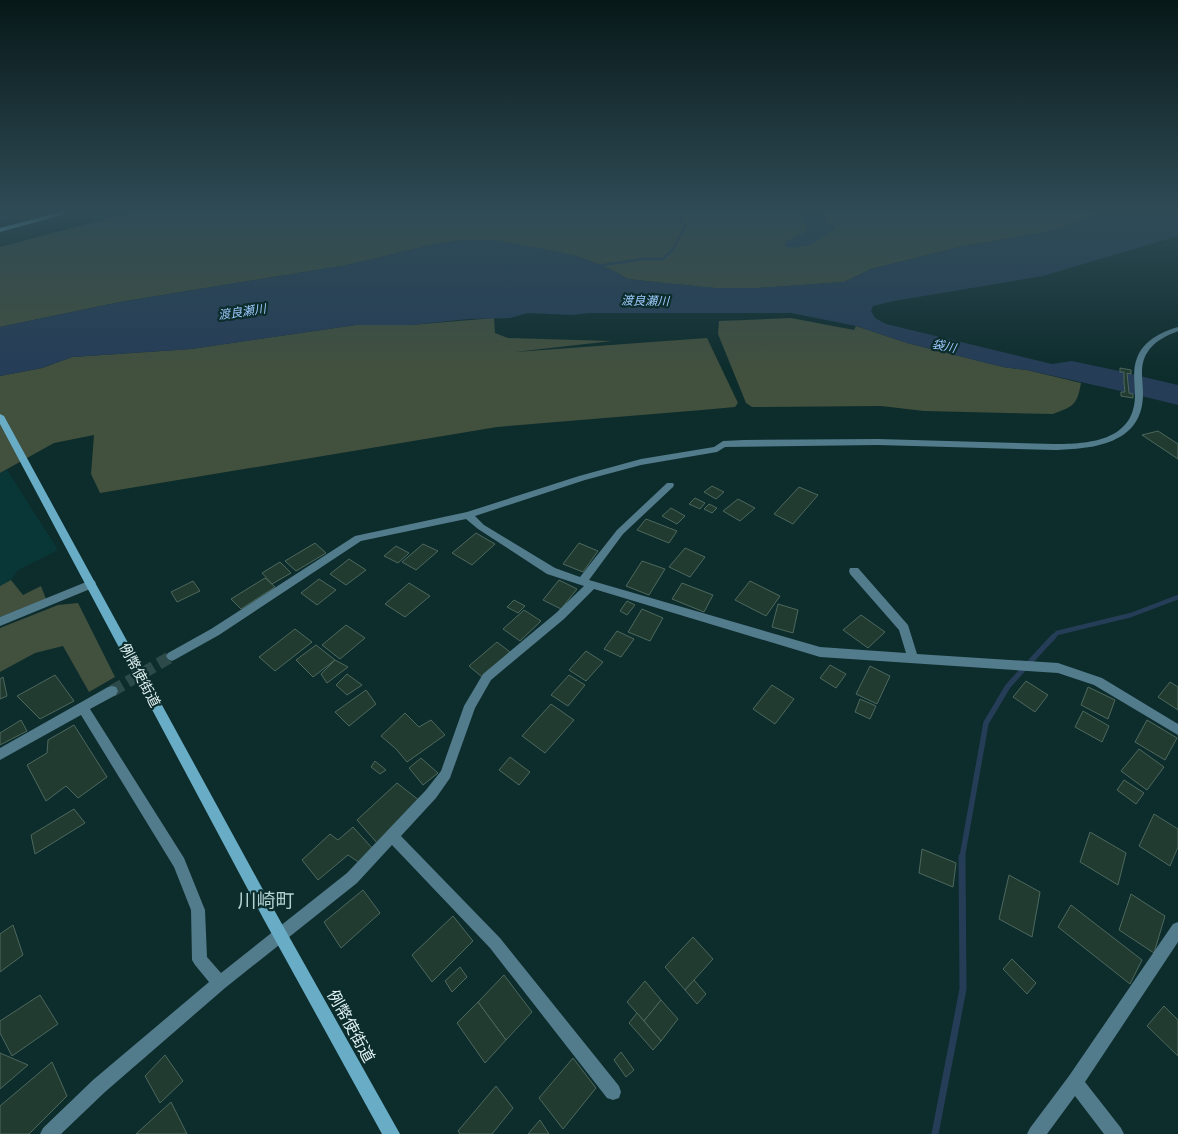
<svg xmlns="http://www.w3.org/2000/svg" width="1178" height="1134" font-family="Arial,'Noto Sans JP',sans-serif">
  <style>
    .built { fill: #093737 }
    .green { fill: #42503e }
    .water { fill: #253d57 }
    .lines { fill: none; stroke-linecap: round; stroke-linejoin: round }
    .stream-far3 { stroke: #253d57; stroke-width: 2.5 }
    .stream-far2 { stroke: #253d57; stroke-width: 4.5 }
    .stream-far1 { stroke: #253d57; stroke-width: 5.5 }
    .stream { stroke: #253d57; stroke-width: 7 }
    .building { fill: #223b31; stroke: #4d685d }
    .minor-tunnel { stroke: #2d4a4a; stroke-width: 12; stroke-dasharray: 12 6; stroke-linecap: butt }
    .minor { fill: #527b8b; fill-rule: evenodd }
    .secondary { fill: #68acc5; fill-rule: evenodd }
    .primary { fill: #78d2f2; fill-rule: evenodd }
    .labels { text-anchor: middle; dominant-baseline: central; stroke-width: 4.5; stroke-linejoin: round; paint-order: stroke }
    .far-water-label { font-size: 12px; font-style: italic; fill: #9cc9fb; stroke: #0d2c2c }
    .street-label { font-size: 14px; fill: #e3f4f4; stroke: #0d2c2c }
    .near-street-label { font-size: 16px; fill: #e3f4f4; stroke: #0d2c2c }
    .near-quarter-label { font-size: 19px; fill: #b1d3d3; stroke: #0d2c2c }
  </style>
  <rect width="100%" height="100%" fill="#0d2c2c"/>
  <!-- built -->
  <polygon class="built" points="7,470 58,550 18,570 11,580 0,586 0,473"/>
  <!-- green -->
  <g class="green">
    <polygon points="129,213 1094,213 1073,224 1045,232 960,247 871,269 844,282 758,288 715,288 664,283 628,279 610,269 577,256 494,240 464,240 435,244 347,265 120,302 0,327 0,247"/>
    <polygon points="494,318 495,333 508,338 612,341 515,352 707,338 738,403 735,407 702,410 497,427 100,493 91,474 94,435 54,443 0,473 0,376 42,368 72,357 191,349 356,325 411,325"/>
    <path d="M791,318L854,330L856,326L907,343L1003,367L1027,370L1081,383C1077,405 1074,406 1053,414L924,411L881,406L752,407L746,403L718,334L719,321Z"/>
    <polygon points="11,580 23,595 41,586 46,599 0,617 0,586"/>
    <polygon points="78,603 115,677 89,692 63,646 35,653 0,672 0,628 58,605"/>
  </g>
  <!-- water -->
  <g class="water">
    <path d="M798,213H826V221L836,227C822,239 804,252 784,246L787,241L806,232V226Z"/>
    <polygon points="1094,213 1178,213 1178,236 1043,276 894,301 873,306 871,311 875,318 886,324 1052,364 1072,361 1124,372 1125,392 1027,370 1003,367 907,343 856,326 791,313 590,313 571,315 528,313 510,318 469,319 411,325 356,325 191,349 72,357 42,368 0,376 0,327 120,302 347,265 435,244 464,240 494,240 544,249 577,256 610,269 628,279 664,283 715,288 758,288 844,282 871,269 960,247 1045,232 1073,224"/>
    <polygon points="1127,373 1178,385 1178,405 1129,393"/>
  </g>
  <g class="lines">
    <!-- stream-far3 -->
    <g class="stream-far3">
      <polyline points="0,218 24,213"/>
      <polyline points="597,266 643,259 663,259 673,249 684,228 685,225 681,221 682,213"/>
    </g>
    <!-- stream-far2 -->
    <polyline class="stream-far2" points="1052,639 1057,633 1131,615 1178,597"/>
    <!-- stream-far1 -->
    <polyline class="stream-far1" points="962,858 986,723 1008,686 1053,637"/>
    <!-- stream -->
    <polyline class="stream" points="935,1134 963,989 962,857"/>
  </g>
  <!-- building -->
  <g class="building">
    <polygon points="1120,368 1131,370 1131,374 1127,373 1129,393 1133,394 1133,398 1121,396 1121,392 1125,392 1124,383 1124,372 1120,372"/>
    <polygon points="1158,431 1178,444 1178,459 1142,435"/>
    <polygon points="712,486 724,492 716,499 704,492"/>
    <polygon points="799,487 818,495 793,524 774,514"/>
    <polygon points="695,498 705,503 700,509 689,504"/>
    <polygon points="738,499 755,508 740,521 723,511"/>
    <polygon points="709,504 717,508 712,513 704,509"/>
    <polygon points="671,508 685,516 677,524 662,516"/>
    <polygon points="646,519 677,531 669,543 637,530"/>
    <polygon points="476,533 495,544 472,565 452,553"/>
    <polygon points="315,543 326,553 296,571 285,561"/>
    <polygon points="579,543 598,551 583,572 563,564"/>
    <polygon points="423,544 438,551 416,570 402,562"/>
    <polygon points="396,546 409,553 398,563 384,556"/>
    <polygon points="685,548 705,557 690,577 669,567"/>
    <polygon points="349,559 366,570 346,585 330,574"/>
    <polygon points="642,561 665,569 649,595 626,586"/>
    <polygon points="280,562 291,573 272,584 262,573"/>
    <polygon points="265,578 275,587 241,609 231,599"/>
    <polygon points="319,579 336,590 317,605 301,593"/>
    <polygon points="559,580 577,589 561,609 543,600"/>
    <polygon points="193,581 200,591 177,602 171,592"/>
    <polygon points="750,581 780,596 766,616 735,600"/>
    <polygon points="409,583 430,596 405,617 385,604"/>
    <polygon points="682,583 713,595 704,612 672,599"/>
    <polygon points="514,600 525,606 518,613 507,607"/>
    <polygon points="627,601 635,605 627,615 620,611"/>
    <polygon points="778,604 798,610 793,633 772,627"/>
    <polygon points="642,609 663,618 650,641 628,632"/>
    <polygon points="524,610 541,621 520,641 503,629"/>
    <polygon points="861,615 885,632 868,648 843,630"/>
    <polygon points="346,625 365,638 340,659 322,645"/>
    <polygon points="295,629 312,642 275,671 259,657"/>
    <polygon points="617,631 634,639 621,657 604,649"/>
    <polygon points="497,642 510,652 482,677 469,666"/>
    <polygon points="316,645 335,660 313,677 296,660"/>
    <polygon points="586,651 603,662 586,681 569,670"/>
    <polygon points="335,660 348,667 327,683 321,674"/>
    <polygon points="830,665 846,674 836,688 820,678"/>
    <polygon points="870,666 890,676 877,704 856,694"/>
    <polygon points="347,674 362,685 347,695 336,685"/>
    <polygon points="55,675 74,701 40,719 17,696"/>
    <polygon points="569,675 585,685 568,706 551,695"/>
    <polygon points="3,677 7,696 0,699 0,679"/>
    <polygon points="1026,681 1048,695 1035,712 1013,697"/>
    <polygon points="1170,682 1178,687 1178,710 1158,697"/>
    <polygon points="772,685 794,699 775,724 753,709"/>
    <polygon points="1088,687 1115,700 1108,719 1081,705"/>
    <polygon points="366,690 376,704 349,726 335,712"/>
    <polygon points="860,699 876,706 870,719 855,712"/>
    <polygon points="551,704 574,720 545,753 522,736"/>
    <polygon points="1083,711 1109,726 1102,742 1075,727"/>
    <polygon points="405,713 419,727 431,720 445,735 407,762 396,749 381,736"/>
    <polygon points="21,720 27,731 0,745 0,733"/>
    <polygon points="1147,720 1177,738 1165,760 1135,742"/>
    <polygon points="74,725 107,777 78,798 66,786 46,801 27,765 47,753 48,740"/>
    <polygon points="1139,749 1164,767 1147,790 1121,771"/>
    <polygon points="510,757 530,772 519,785 499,770"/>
    <polygon points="421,758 438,773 423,785 409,768"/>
    <polygon points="375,761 386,770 380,774 371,767"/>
    <polygon points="1124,780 1144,793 1136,804 1117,790"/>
    <polygon points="397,783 420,801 377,843 357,820"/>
    <polygon points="74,809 85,823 35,854 31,835"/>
    <polygon points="1154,814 1178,829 1178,847 1170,866 1139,846"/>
    <polygon points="353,827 373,849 360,863 348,855 318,880 302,860 330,834 338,840"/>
    <polygon points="1090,832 1126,853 1118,885 1080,862"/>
    <polygon points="922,849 956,863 953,887 919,873"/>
    <polygon points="1009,875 1040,892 1032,937 999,919"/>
    <polygon points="363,890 380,913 341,948 324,922"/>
    <polygon points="1131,894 1165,916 1154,953 1119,930"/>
    <polygon points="1071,905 1142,960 1130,984 1058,927"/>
    <polygon points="453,916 473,941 432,982 412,955"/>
    <polygon points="13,925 23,955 0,972 0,934"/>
    <polygon points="693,937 713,959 685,990 665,967"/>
    <polygon points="1012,959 1036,983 1027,994 1003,969"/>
    <polygon points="460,967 467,977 452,992 445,981"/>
    <polygon points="504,975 532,1012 506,1040 478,1002"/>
    <polygon points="694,980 706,994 697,1004 685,990"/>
    <polygon points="645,981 661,1000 644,1021 627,1002"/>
    <polygon points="40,995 58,1024 12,1056 0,1033 0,1021"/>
    <polygon points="661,1000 678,1019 661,1041 644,1021"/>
    <polygon points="478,1002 506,1040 485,1063 457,1023"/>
    <polygon points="1164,1006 1178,1020 1178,1056 1147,1026"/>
    <polygon points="637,1013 661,1041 653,1050 629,1023"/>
    <polygon points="621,1052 634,1070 626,1077 614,1060"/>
    <polygon points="0,1053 28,1065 0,1089"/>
    <polygon points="165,1055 183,1081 160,1103 145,1076"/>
    <polygon points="573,1058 596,1088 563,1129 539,1098"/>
    <polygon points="52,1062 67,1096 29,1134 0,1134 0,1106"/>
    <polygon points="496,1086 513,1108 492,1134 460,1134 458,1131"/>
    <polygon points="171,1102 187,1134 136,1134"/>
    <polygon points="540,1120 549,1134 528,1134"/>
  </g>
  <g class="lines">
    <!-- minor-tunnel -->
    <polyline class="minor-tunnel" points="112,691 172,656"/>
    <!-- minor -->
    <g class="minor">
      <path d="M1178,327V331C1166,336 1154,341 1147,353C1139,365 1143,381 1143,394C1143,444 1093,449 1054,450L878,445L725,447L717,452L641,465L585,480L475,516L484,525L555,568L580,577L617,530L667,483H673L674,485L673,487L623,534L589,580L820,647L906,653L899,630L850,574L849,571L850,568H858L908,625L917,654L1058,663L1102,678L1178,724V735L1094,685L1058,673L820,657L594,589L564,619L491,680L475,708L450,778L436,798L401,836L500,938L619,1086L621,1092L619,1098L613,1100L607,1098L490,948L392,845L357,883L225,988L105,1092L61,1134H40L43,1128L93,1080L209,982L195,965L192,960L191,910L174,867L81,715L0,760V748L108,687L112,686L116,687L118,691L116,695L90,709L184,858L205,910L207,957L221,973L347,873L426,790L441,771L464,706L483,674L556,613L584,586L547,574L478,529L466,519L361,541L219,635L176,659L172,661L168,659L166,656L168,653L211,629L355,536L467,512L579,476L641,459L714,447L723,441L744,440L878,439L1054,444C1089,444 1134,441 1135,396C1135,384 1132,370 1137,358C1143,341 1161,332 1178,327Z"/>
      <polygon points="91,580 95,581 96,584 95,587 0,626 0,617"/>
      <polygon points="1178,922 1178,942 1085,1082 1121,1128 1124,1134 1104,1134 1075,1096 1047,1134 1027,1134 1030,1128 1069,1076 1173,924"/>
    </g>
    <!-- secondary -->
    <polygon class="secondary" points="0,414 4,416 273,908 400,1134 382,1134 263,918 0,424"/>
    <!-- primary -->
    <polygon class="primary" points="57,213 69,213 0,232 0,228"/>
  </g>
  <!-- sky -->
  <linearGradient id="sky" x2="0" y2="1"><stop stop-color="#071818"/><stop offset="0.57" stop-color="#2f4b56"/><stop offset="1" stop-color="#2f4b56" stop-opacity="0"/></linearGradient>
  <rect width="1178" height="372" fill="url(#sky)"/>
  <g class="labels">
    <!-- far-water labels -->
    <g class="far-water-label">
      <text transform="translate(645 301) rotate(1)">渡良瀬川</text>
      <text transform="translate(242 312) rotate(-8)">渡良瀬川</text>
      <text transform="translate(944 346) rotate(12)">袋川</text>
    </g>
    <!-- street labels -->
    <g class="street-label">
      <text transform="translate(140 675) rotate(62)">例幣使街道</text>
    </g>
    <!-- near-street labels -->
    <g class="near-street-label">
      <text transform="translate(351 1026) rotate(61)">例幣使街道</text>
    </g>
    <!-- near-quarter labels -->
    <g class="near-quarter-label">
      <text x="266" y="900">川崎町</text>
    </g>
  </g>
</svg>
